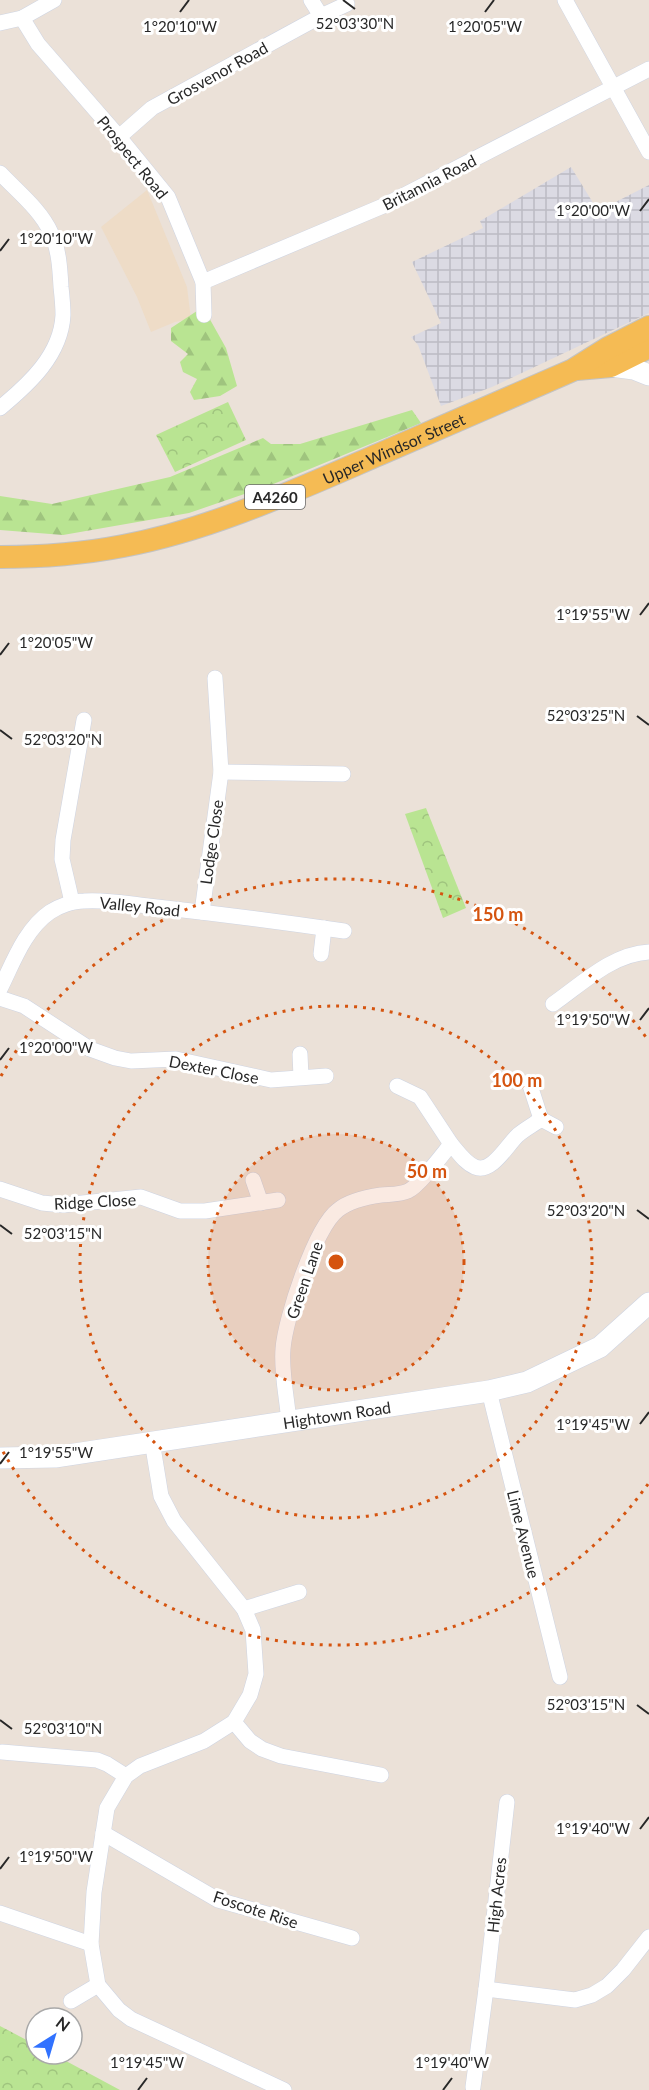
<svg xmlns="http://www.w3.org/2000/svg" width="649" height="2090" font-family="Lato,sans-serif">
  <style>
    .industrial { fill: url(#industrial-grid) }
    .education { fill: #eedcc7 }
    .forest { fill: url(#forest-firs) }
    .park { fill: url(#park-crowns) }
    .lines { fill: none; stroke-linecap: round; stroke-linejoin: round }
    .street-casing { stroke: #ced4e2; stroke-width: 16 }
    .secondary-casing { stroke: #ced4e2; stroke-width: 22 }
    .primary-casing { stroke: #c3c3c3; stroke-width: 24 }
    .street { stroke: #fff; stroke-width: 15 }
    .secondary { stroke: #fff; stroke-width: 21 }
    .primary { stroke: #f5bb54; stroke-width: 22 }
    .ticks { fill: none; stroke: #282828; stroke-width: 2 }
    .ring { fill: none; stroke: #d5540f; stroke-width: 3; stroke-dasharray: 3 6 }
    .labels { text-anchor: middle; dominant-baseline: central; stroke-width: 6; stroke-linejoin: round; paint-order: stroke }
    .shield { fill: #fff; stroke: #686868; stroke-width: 1.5 }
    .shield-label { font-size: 15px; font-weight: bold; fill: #282828 }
    .street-label { font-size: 16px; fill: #282828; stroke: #fff }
    .ticks-label { font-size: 15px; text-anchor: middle; fill: #282828; stroke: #fff; stroke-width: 6; stroke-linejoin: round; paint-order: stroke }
    .centre { fill: #d5540f; stroke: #fff; stroke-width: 3 }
    .ring-label { font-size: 18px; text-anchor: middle; font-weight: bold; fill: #d5540f; stroke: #fff; stroke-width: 6; stroke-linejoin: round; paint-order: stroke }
  </style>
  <defs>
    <pattern id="industrial-grid" width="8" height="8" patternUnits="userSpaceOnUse" patternTransform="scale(1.5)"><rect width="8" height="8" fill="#dbdae3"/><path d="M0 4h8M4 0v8" fill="none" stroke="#bcbbc3"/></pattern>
    <pattern id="forest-firs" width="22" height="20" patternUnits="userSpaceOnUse" patternTransform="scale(1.5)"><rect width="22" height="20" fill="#b9e492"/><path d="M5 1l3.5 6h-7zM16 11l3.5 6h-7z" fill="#9fc47e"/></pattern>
    <pattern id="park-crowns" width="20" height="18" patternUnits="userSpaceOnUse" patternTransform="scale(1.5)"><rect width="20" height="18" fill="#b9e492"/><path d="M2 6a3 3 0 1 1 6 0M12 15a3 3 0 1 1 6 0" fill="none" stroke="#9fc47e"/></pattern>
  </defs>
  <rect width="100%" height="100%" fill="#ebe1d8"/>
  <!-- industrial -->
  <polygon class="industrial" points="571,167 598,211 649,185 649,313 492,387 441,406 418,345 411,337 441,323 412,262 483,228 480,221"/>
  <!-- education -->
  <polygon class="education" points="147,190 187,287 191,319 175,322 151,332 137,297 101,227"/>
  <!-- forest -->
  <g class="forest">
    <polygon points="203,307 226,348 237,386 220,396 194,400 190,392 197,379 183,372 180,362 188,354 171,341 171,328"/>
    <polygon points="412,410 421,423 271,485 189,513 63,535 0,530 0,496 52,504 170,477 263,438 271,444 300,444"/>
  </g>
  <!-- park -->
  <g class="park">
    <polygon points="228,402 246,440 175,472 156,435"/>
    <polygon points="426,808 466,908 443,918 405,814"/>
    <polygon points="0,2026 36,2045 36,2054 53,2054 120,2090 0,2090"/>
  </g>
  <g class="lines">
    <!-- street casing -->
    <g class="street-casing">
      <g id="street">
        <polyline points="565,0 649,152"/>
        <polyline points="321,16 347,4"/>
        <polyline points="22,18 38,44 119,137 168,197 203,282 204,315"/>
        <polyline points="0,23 22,18 54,0"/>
        <polyline points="119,137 152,108 321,16 311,0"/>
        <path d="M0,173C17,191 41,210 51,233C59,249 60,269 61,287C62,296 63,306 63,315C61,355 29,384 0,408"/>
        <polyline points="203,282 383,206 649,69"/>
        <polyline points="221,772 343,774"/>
        <polyline points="72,902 62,859 63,840 84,720"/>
        <polyline points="202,912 221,772 215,678"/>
        <polyline points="321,954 324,928"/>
        <path d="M0,989C13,963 25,929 50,912C59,906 73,901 84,901C108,899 134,905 157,907C220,914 282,922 344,931"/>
        <polyline points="0,998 24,1006 90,1049 115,1058 131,1061 176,1059 271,1080 326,1076"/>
        <path d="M553,1004C583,983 612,954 649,952"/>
        <polyline points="300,1054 301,1077"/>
        <polyline points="529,1082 541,1119"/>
        <polyline points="397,1086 420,1097 451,1144"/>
        <polyline points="253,1180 261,1203"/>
        <polyline points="0,1189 42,1203 63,1205 141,1197 180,1211 205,1211 278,1200"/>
        <polyline points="489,1391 560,1677"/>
        <path d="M289,1422C287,1398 281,1372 283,1349C285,1319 315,1227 338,1210C349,1201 367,1197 381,1195C390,1194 399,1195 408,1191C419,1186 442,1155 451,1144C458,1152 465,1163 475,1167C492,1174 507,1145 518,1135C525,1129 533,1125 541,1119L556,1127"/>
        <polyline points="152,1441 161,1496 174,1521 244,1609 253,1630 256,1674 250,1695 234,1722 204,1741 140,1766 126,1776 107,1808 94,1892 91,1944 98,1985 119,2010 131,2019 284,2090"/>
        <polyline points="244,1609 299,1592"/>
        <polyline points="234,1722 250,1741 262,1749 281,1756 381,1775"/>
        <polyline points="2,1752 97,1760 107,1764 126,1776"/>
        <polyline points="103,1833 218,1900 352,1938"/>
        <polyline points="0,1913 91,1944"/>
        <polyline points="486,1989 575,2000 592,1995 607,1986 623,1970 649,1937"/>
        <polyline points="71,2001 98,1985"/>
        <polyline points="473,2087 486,1989 507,1802"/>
      </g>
    </g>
    <!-- secondary casing -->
    <g class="secondary-casing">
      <g id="secondary">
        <polyline points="611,366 634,369 649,375"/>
        <path id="s1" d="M0,1458L55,1457L489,1391L527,1382L600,1347L649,1303"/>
      </g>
    </g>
    <!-- primary casing -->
    <g class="primary-casing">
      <g id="primary">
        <polyline points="577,369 611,366 649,347"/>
        <path id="s2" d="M0,557C41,557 82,554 123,546C210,530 299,489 380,454C444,426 508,398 573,370L608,348L649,327"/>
      </g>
    </g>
    <!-- street -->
    <use href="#street" class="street"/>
    <!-- secondary -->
    <use href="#secondary" class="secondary"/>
    <!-- primary -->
    <use href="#primary" class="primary"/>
  </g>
  <!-- ticks -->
  <path class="ticks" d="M343,0L355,9M180,12L189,0M485,12L494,0M640,211L649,199M0,251L9,239M640,615L649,603M0,655L9,643M637,716L649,725M0,730L12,739M640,1020L649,1008M0,1060L9,1048M637,1210L649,1219M0,1225L12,1234M640,1424L649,1412M0,1464L9,1452M637,1705L649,1714M0,1720L12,1729M640,1829L649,1817M0,1869L9,1857M138,2090L147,2078M443,2090L452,2078"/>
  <!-- distance rings -->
  <circle cx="336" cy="1262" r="128" fill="#d5540f" fill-opacity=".12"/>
  <g class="ring">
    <circle cx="336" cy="1262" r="128"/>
    <circle cx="336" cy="1262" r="256"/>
    <path d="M648 1484A383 383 0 0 1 1 1448M1 1076A383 383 0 0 1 648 1040"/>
  </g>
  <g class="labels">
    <!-- shield labels -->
    <rect class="shield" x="245" y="485" width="60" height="24" rx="4.5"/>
    <g class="shield-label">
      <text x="275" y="497">A4260</text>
    </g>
    <!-- street labels -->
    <g class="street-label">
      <text transform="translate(217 73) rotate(-29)">Grosvenor Road</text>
      <text transform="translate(133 157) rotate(51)">Prospect Road</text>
      <text transform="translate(429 182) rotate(-27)">Britannia Road</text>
      <text stroke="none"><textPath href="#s2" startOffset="412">Upper Windsor Street</textPath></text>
      <text transform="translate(211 842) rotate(-82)">Lodge Close</text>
      <text transform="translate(140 906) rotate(6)">Valley Road</text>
      <text transform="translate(214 1069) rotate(11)">Dexter Close</text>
      <text transform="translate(95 1201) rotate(-3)">Ridge Close</text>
      <text transform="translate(304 1280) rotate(-71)">Green Lane</text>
      <text stroke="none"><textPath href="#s1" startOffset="340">Hightown Road</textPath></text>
      <text transform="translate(524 1534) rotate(76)">Lime Avenue</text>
      <text transform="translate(496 1895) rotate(-84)">High Acres</text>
      <text transform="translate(256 1909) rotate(18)">Foscote Rise</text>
    </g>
  </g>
  <g class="ticks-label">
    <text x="355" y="29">52°03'30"N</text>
    <text x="180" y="32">1°20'10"W</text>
    <text x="485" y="32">1°20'05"W</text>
    <text x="593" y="216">1°20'00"W</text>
    <text x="56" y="244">1°20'10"W</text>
    <text x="593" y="620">1°19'55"W</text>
    <text x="56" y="648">1°20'05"W</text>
    <text x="586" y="721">52°03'25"N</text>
    <text x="63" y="745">52°03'20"N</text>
    <text x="593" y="1025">1°19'50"W</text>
    <text x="56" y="1053">1°20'00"W</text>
    <text x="586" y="1216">52°03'20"N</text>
    <text x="63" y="1239">52°03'15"N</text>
    <text x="593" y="1430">1°19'45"W</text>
    <text x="56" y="1458">1°19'55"W</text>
    <text x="586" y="1710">52°03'15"N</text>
    <text x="63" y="1734">52°03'10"N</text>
    <text x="593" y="1834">1°19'40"W</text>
    <text x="56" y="1862">1°19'50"W</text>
    <text x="147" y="2068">1°19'45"W</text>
    <text x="452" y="2068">1°19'40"W</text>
  </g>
  <circle cx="336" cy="1262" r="9" class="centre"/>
  <g class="ring-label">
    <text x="498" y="921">150 m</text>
    <text x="517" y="1087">100 m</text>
    <text x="427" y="1178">50 m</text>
  </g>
  <!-- north arrow -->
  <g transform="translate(54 2036) rotate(37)"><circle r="28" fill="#ffffff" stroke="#a9a9a9" stroke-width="1.5"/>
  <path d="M0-4.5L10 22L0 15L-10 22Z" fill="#3172ff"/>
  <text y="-9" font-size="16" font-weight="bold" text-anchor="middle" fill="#282828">N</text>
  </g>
</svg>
